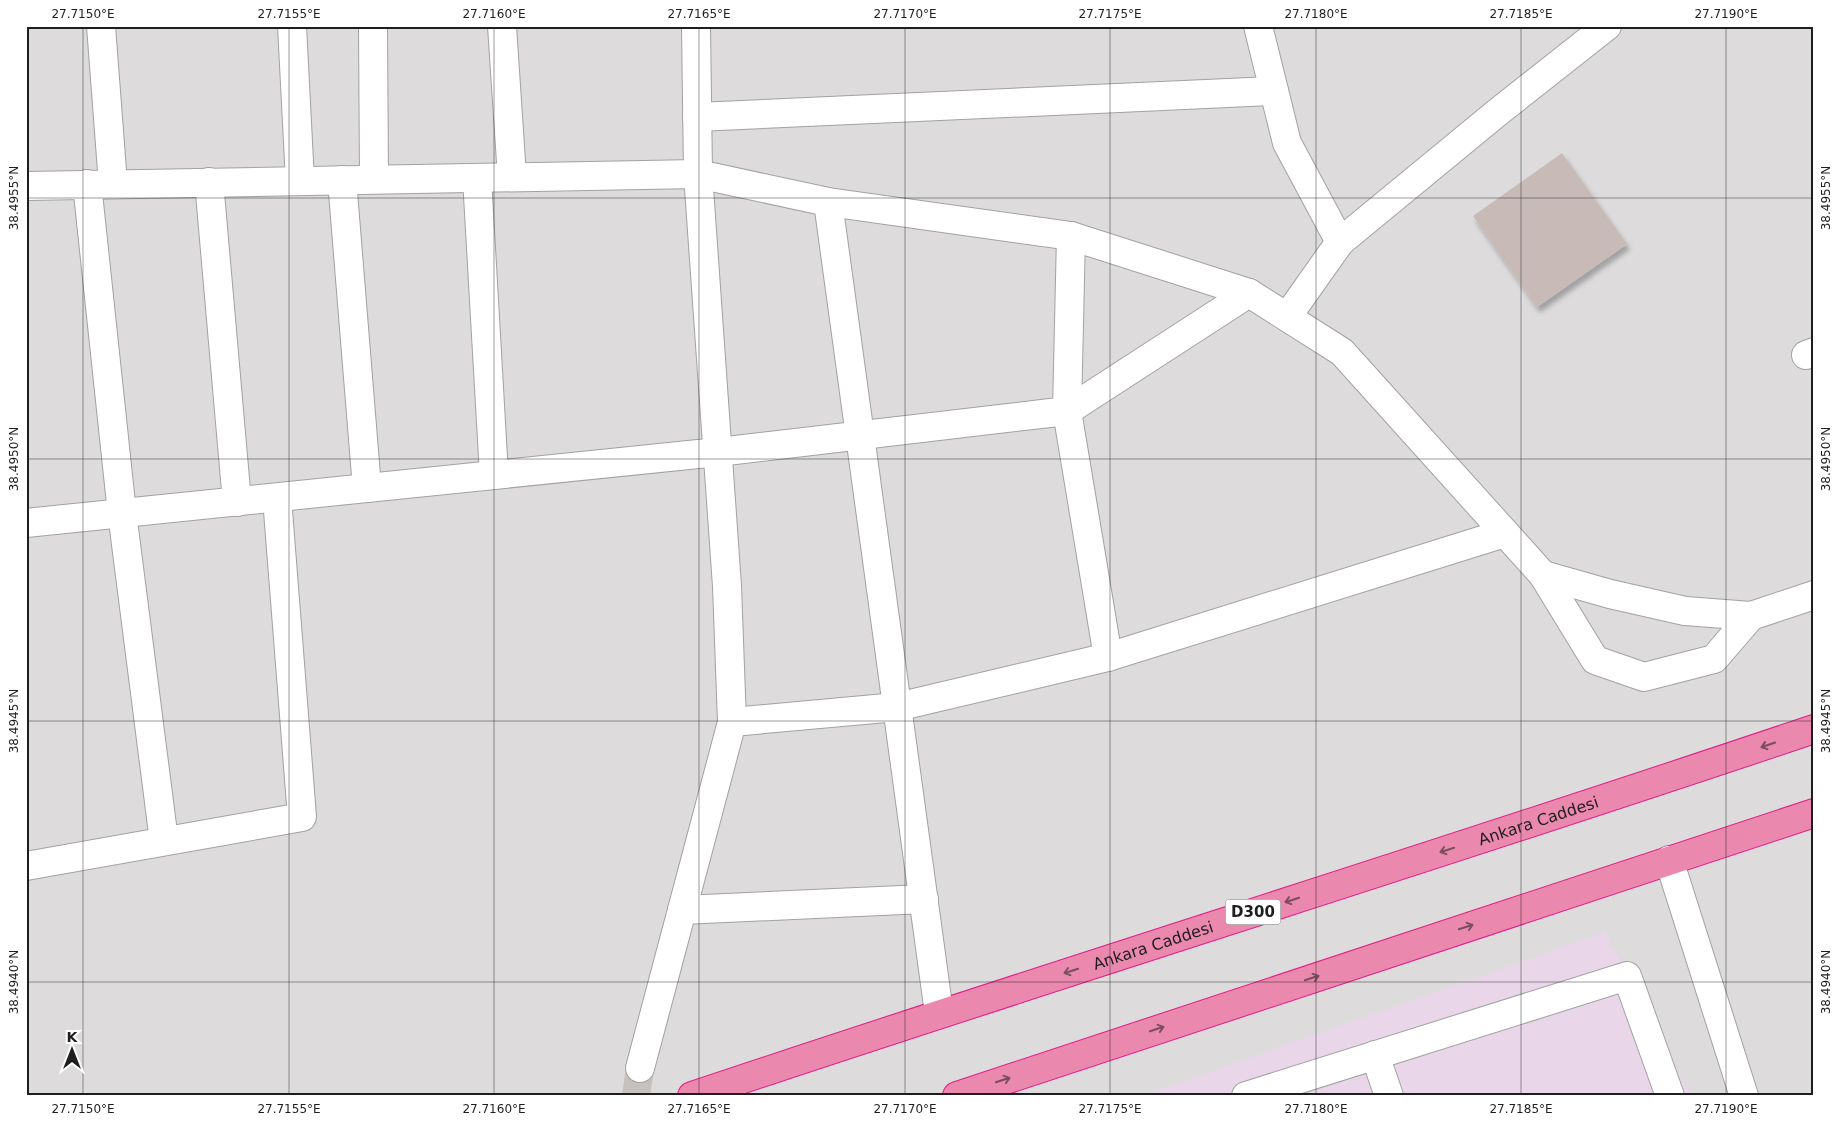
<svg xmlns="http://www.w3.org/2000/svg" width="1840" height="1122" font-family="'DejaVu Sans',sans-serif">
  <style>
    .residential { fill: #dddbdc }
    .industrial { fill: #e9d6e9 }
    .building { fill: #c8bbb7; filter: url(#shadow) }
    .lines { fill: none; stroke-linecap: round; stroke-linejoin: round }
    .minor-tunnel { stroke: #c6c1bc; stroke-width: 28; stroke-dasharray: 28 14; stroke-linecap: butt }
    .minor-casing { stroke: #a2a2a2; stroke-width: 30 }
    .highway-casing { stroke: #e31c88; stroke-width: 30 }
    .minor { stroke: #fff; stroke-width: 28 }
    .highway { stroke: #eb88ae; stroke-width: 28 }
    .oneway { stroke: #7a4e5f }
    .ticks { fill: none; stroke: #1e1e1e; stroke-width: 1; stroke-opacity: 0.45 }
    .labels { text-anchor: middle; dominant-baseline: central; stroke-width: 4; stroke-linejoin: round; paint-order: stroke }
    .shield { fill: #fff; stroke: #626262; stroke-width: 1 }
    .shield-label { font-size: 15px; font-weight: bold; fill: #1e1e1e }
    .street-label { font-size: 16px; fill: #1e1e1e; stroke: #fff }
    .neatline { fill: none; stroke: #1e1e1e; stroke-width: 2 }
    .ticks-label { font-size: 12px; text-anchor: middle; fill: #1e1e1e }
  </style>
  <defs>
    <filter id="shadow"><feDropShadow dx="3" dy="5.5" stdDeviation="2.5" flood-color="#0004"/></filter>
  </defs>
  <rect width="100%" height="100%" fill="#f0eae4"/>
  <!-- residential -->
  <rect class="residential" x="26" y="26" width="1788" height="1070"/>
  <!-- industrial -->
  <polygon class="industrial" points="1605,932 1691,1096 1142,1096"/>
  <!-- building -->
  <polygon class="building" points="1562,153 1627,244 1537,307 1473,216"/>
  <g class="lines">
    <!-- minor-tunnel -->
    <polyline class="minor-tunnel" points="636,1096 640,1068"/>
    <!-- minor casing -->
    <g class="minor-casing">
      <g id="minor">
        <polyline points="101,26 113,184"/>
        <polyline points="292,26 300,181"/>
        <polyline points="373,26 374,179"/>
        <polyline points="502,26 512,177"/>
        <polyline points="1258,26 1287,143 1340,242"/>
        <polyline points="697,117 1274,91"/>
        <polyline points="477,178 494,475"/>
        <polyline points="342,180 367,488"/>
        <polyline points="209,182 237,502"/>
        <polyline points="87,184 122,513 164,841"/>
        <polyline points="26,186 698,174 828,202 1071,236 1249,293 1342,352 1543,575 1595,660 1644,677 1714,659 1751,616"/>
        <polyline points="828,202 939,1013"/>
        <polyline points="1071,236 1067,411 1108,657"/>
        <polyline points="1287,317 1340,242 1498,112 1607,26"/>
        <polyline points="1806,355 1814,352"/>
        <polyline points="26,523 718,452 1067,411 1249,293"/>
        <polyline points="1543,575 1610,594 1685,611 1751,616 1814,595"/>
        <polyline points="732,722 897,707 1108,657 1505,533"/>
        <polyline points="1669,860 1744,1096"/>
        <polyline points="26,866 302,817 277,498"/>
        <polyline points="682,910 924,899"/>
        <polyline points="1375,1055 1389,1096"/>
        <polyline points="640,1068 732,722 727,586 698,174 696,26"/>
        <polyline points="1246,1096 1627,976 1670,1096"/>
      </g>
    </g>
    <!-- highway casing -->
    <g class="highway-casing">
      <g id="highway">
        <path id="s1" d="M692,1096C1065,971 1441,855 1814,729"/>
        <polyline points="957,1096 1814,813"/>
      </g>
    </g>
    <!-- minor -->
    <use href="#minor" class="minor"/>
    <!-- highway -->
    <use href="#highway" class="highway"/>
  </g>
  <!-- one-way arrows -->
  <defs><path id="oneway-shaft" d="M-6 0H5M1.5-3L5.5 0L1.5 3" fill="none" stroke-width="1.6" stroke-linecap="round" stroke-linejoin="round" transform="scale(1.25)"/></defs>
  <g class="oneway">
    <use href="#oneway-shaft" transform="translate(1768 745) rotate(161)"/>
    <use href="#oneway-shaft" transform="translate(1447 850) rotate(162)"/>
    <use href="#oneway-shaft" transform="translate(1292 900) rotate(162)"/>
    <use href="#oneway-shaft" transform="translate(1466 927) rotate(-18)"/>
    <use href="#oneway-shaft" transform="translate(1071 971) rotate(162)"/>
    <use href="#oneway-shaft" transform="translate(1312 978) rotate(-18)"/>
    <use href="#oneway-shaft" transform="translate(1157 1029) rotate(-18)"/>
    <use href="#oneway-shaft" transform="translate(1003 1080) rotate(-18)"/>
  </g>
  <!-- ticks -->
  <path class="ticks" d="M83,26V1096M289,26V1096M494,26V1096M699,26V1096M905,26V1096M1110,26V1096M1316,26V1096M1521,26V1096M1726,26V1096M26,198H1814M26,459H1814M26,721H1814M26,982H1814"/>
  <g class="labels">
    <!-- shield labels -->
    <rect class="shield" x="1225.5" y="899.5" width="55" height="25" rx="4"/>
    <g class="shield-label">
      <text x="1253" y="912">D300</text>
    </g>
    <!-- street labels -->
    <g class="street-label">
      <text stroke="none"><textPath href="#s1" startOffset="890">Ankara Caddesi</textPath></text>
      <text stroke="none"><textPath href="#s1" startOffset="485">Ankara Caddesi</textPath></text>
    </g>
  </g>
  <!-- border -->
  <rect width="1840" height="1122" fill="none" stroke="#ffffff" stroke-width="55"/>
  <!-- north arrow -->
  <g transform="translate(72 1050)" stroke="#ffffff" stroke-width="4" paint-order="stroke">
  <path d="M0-4L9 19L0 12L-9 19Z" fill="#1e1e1e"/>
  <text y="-8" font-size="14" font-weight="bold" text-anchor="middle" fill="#1e1e1e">K</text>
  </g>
  <rect x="28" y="28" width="1784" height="1066" class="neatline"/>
  <g class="ticks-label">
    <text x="83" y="18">27.7150°E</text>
    <text x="289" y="18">27.7155°E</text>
    <text x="494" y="18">27.7160°E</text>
    <text x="699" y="18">27.7165°E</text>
    <text x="905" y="18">27.7170°E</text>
    <text x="1110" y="18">27.7175°E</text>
    <text x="1316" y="18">27.7180°E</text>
    <text x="1521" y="18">27.7185°E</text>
    <text x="1726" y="18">27.7190°E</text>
    <text transform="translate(14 198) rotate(-90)" y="4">38.4955°N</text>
    <text transform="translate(1826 198) rotate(-90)" y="4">38.4955°N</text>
    <text transform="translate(14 459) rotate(-90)" y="4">38.4950°N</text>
    <text transform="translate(1826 459) rotate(-90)" y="4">38.4950°N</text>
    <text transform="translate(14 721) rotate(-90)" y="4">38.4945°N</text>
    <text transform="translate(1826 721) rotate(-90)" y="4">38.4945°N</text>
    <text transform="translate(14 982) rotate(-90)" y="4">38.4940°N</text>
    <text transform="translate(1826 982) rotate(-90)" y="4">38.4940°N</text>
    <text x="83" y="1113">27.7150°E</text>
    <text x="289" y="1113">27.7155°E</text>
    <text x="494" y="1113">27.7160°E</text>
    <text x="699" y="1113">27.7165°E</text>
    <text x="905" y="1113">27.7170°E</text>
    <text x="1110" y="1113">27.7175°E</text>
    <text x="1316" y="1113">27.7180°E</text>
    <text x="1521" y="1113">27.7185°E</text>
    <text x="1726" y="1113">27.7190°E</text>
  </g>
</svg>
